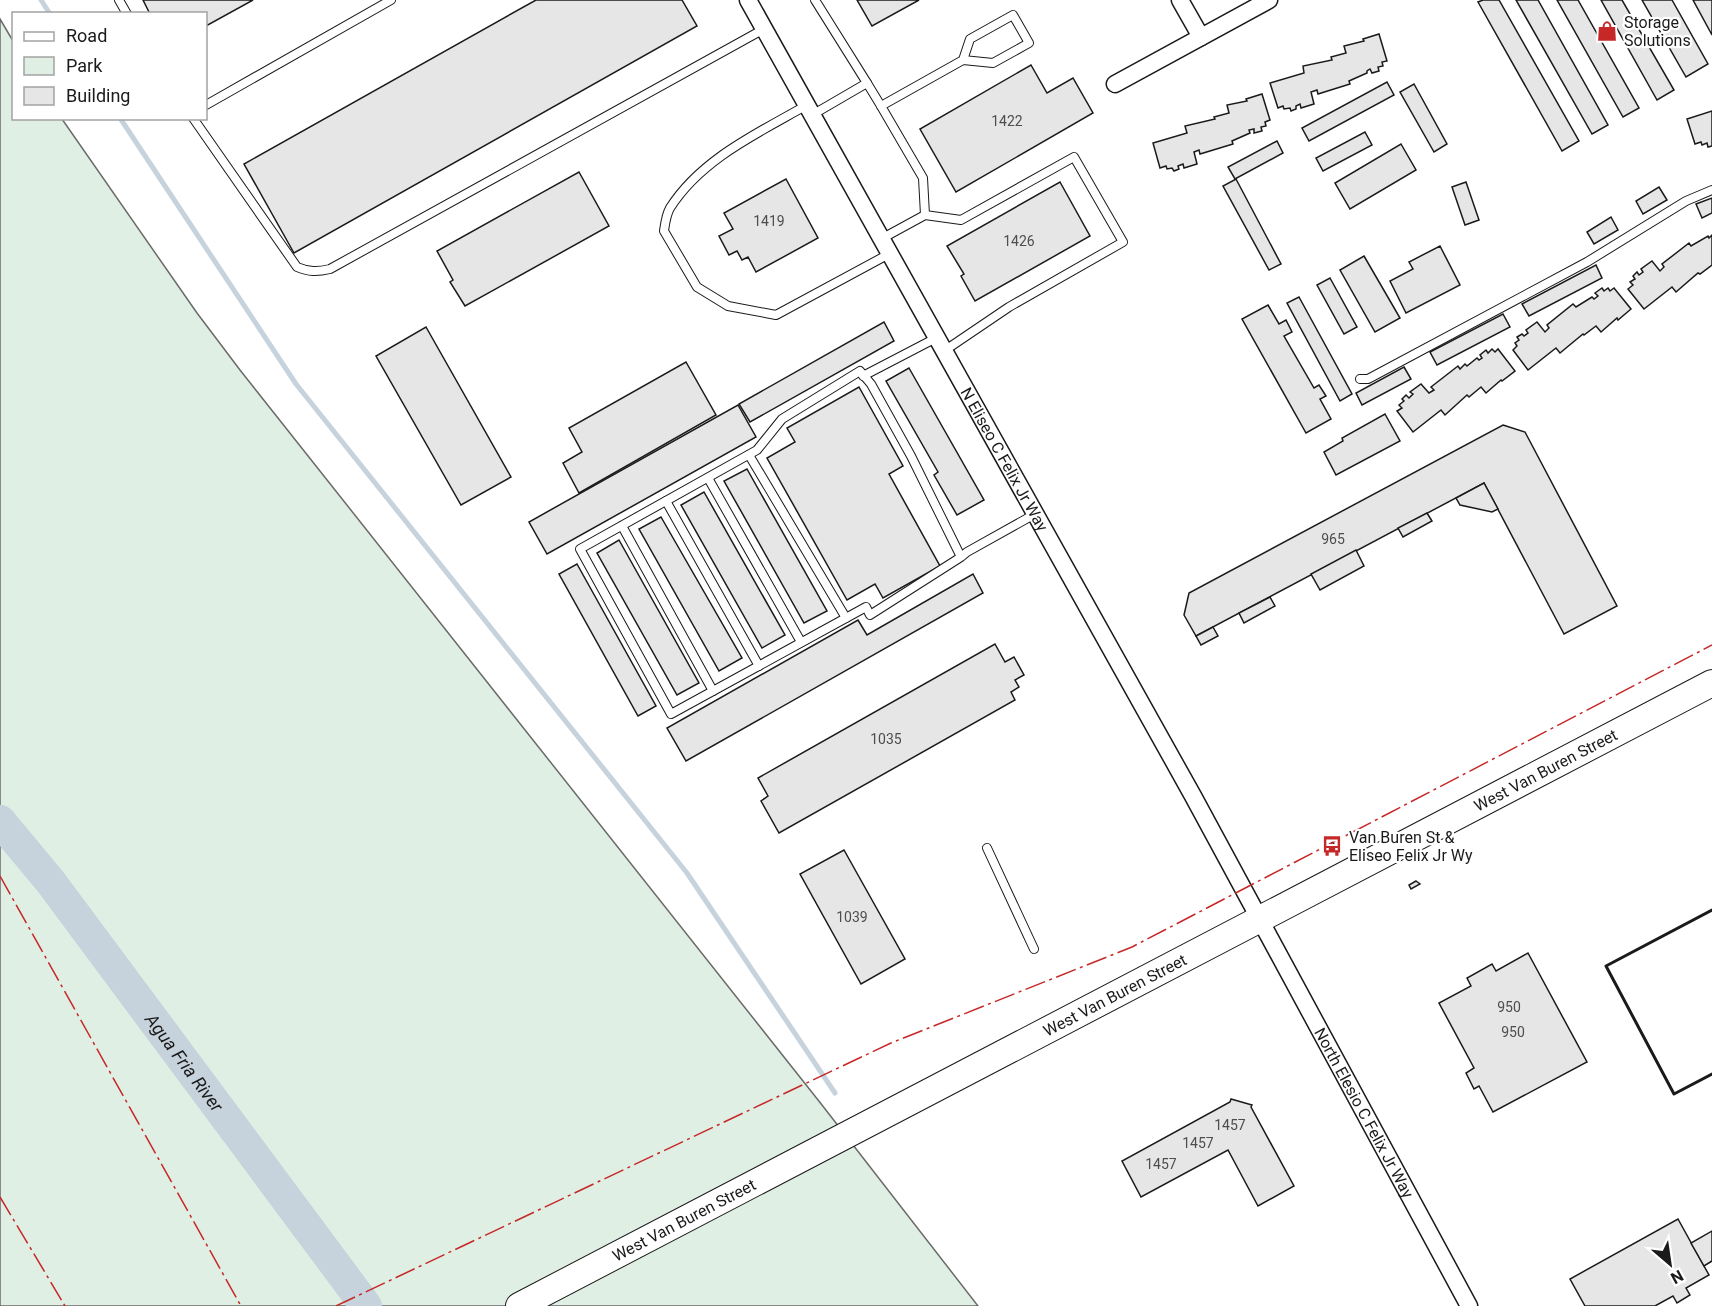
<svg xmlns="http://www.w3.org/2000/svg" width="1712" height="1306" font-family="Roboto,sans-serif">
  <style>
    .green { fill: #e0efe3; stroke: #6a6a6a; stroke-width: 1.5 }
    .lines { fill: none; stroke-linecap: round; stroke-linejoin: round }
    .stream { stroke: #c6d2dc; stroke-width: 5 }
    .river { stroke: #c6d2dc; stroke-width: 32 }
    .building { fill: #e6e6e6; stroke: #1a1a1a; stroke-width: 1.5 }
    .service-casing { stroke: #1a1a1a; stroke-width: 10 }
    .minor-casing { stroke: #1a1a1a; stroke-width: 19 }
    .primary-casing { stroke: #1a1a1a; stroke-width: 28 }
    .service { stroke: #fff; stroke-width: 8 }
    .minor { stroke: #fff; stroke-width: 16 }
    .primary { stroke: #fff; stroke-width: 26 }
    .wall { stroke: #1a1a1a; stroke-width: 3 }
    .power { stroke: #c62828; stroke-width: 1.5; stroke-dasharray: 21 4.5 3 4.5; stroke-linecap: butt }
    .labels { text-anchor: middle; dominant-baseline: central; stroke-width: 4.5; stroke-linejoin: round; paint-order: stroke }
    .number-label { font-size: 14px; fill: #4d4d4d }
    .poi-label { font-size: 16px; fill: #1a1a1a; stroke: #fff; text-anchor: start }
    .street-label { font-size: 16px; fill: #1a1a1a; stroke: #fff }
    .water-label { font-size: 18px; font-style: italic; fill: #1a1a1a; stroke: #fff }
  </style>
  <rect width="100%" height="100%" fill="#fff"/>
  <!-- green -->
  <polygon class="green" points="0,19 13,41 14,118 62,119 197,313 240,370 822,1105 978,1306 0,1306"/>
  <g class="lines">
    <!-- stream -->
    <g class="stream">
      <polyline points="41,0 50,14"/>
      <polyline points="120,118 296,384 687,873 835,1093"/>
    </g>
    <!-- river -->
    <path class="river" id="s1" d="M0,821L50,881L366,1306"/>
  </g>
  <!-- building -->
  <g class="building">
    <polygon points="143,0 253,0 206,26 206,14 150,14"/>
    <polygon points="536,0 682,0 697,26 294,253 244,164"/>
    <polygon points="857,0 919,0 872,26"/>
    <polygon points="1483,0 1499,0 1579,141 1562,151 1478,2"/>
    <polygon points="1516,0 1538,0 1608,125 1592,134"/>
    <polygon points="1557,0 1578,0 1639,108 1623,117"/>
    <polygon points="1601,0 1622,0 1674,90 1657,100"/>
    <polygon points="1642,0 1672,0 1708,64 1686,77"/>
    <polygon points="1693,0 1712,0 1712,35"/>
    <polygon points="1379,34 1387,61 1382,62 1383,66 1378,67 1379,71 1372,73 1370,69 1367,71 1367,73 1349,81 1350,84 1318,94 1317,90 1311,92 1314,104 1301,108 1300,104 1296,106 1296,109 1291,111 1290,108 1284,109 1283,106 1278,108 1270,83 1304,73 1303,66 1332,60 1331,57 1346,53 1344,46 1364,41 1363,39"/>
    <polygon points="1031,65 1047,93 1073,78 1093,113 956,192 920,129"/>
    <polygon points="1387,82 1394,95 1309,141 1302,128"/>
    <polygon points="1414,84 1447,144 1434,152 1400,92"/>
    <polygon points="1262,94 1270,120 1265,122 1266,126 1261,127 1262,131 1254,133 1254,129 1249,130 1250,133 1232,141 1233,144 1200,154 1199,150 1194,152 1197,164 1184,168 1183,164 1178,166 1179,169 1174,171 1172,168 1167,169 1166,166 1160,168 1153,143 1187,133 1185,126 1215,119 1214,117 1229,113 1227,105 1247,101 1246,99"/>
    <polygon points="1712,111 1712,146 1708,147 1707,143 1702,145 1701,142 1695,144 1687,119"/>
    <polygon points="1365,132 1372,145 1323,171 1316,158"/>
    <polygon points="1277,141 1283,153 1235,179 1228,167"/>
    <polygon points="1401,144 1416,170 1350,209 1335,183"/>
    <polygon points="579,172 609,226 465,306 450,282 453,280 437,251"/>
    <polygon points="786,179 818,238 756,272 748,257 742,260 737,251 729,255 719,236 733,229 724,213"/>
    <polygon points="1236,179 1281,264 1269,270 1223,186"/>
    <polygon points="1060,182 1090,236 975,301 961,276 964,274 947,246"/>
    <polygon points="1466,182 1479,220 1465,225 1452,187"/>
    <polygon points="1659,187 1667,200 1643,214 1636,201"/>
    <polygon points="1712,198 1712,213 1702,218 1696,204"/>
    <polygon points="1611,217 1618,230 1594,244 1587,232"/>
    <polygon points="1712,235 1712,265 1700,274 1698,273 1676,292 1672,287 1644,309 1628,289 1633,285 1630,282 1635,279 1633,276 1637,272 1639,275 1643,272 1641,269 1652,261 1660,271 1664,267 1662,264 1689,243 1691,246 1708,236 1709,238"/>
    <polygon points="1440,246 1460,285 1406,313 1390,281 1413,269 1409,262"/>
    <polygon points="1364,256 1400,318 1375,332 1340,270"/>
    <polygon points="1596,265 1602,278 1529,316 1522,304"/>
    <polygon points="1330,278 1357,327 1344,334 1317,285"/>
    <polygon points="1602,288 1604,291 1608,288 1610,291 1614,288 1631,309 1618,320 1617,318 1601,332 1596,326 1584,335 1583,334 1560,353 1556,348 1528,370 1513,350 1517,346 1515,343 1519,340 1517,337 1522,334 1524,336 1528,333 1526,330 1537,322 1545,332 1549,328 1547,325 1573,304 1576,307 1592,297 1594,299 1598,296 1595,293"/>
    <polygon points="1299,297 1352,394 1340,401 1287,303"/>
    <polygon points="1268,305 1279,324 1286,320 1292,332 1284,336 1314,388 1319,385 1326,396 1320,399 1331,419 1306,433 1242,319"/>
    <polygon points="1503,314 1510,327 1437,365 1430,352"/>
    <polygon points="884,322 894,341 750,422 739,404"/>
    <polygon points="426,327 511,477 461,505 376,356"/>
    <polygon points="1492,349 1495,352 1498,349 1515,371 1502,381 1501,380 1486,393 1481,387 1469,397 1467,395 1445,415 1441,410 1413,432 1397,411 1402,408 1399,405 1404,401 1402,399 1406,395 1409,398 1413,394 1410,392 1421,384 1429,393 1434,390 1431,387 1458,366 1460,369 1465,364 1467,366 1477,358 1479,360 1482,358 1480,355 1486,350 1488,353"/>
    <polygon points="686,362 716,415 579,493 563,463 582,452 569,428"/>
    <polygon points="1404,367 1411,379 1362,405 1356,393"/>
    <polygon points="909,368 984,500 957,515 934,475 938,472 886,381"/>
    <polygon points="859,387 903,466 889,474 940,566 883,598 875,584 847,600 767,458 795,442 787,428"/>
    <polygon points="738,405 756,437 547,554 529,522"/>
    <polygon points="1385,414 1400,441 1336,475 1324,452 1343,441 1342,438"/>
    <polygon points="1503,425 1525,432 1617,606 1564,634 1484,483 1196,636 1184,615 1189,593"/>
    <polygon points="747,469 827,611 804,623 724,481"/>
    <polygon points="1484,483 1498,509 1492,512 1460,505 1456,498"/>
    <polygon points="704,492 785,635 762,648 681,505"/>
    <polygon points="1427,513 1432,521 1403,537 1398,528"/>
    <polygon points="661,517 742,658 719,671 639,529"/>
    <polygon points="619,540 699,683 677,695 597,553"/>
    <polygon points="1356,550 1364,566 1320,590 1311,574"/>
    <polygon points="577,564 656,706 638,716 559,574"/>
    <polygon points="973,574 983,593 686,761 667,728 858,620 867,635"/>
    <polygon points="1270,597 1275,606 1244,623 1239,613"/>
    <polygon points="1213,627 1218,636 1201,645 1196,636"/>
    <polygon points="995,644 1005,662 1014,657 1024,675 1015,680 1019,687 1011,692 1015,700 779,833 761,801 768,796 758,778"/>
    <polygon points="1333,842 1335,847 1328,851 1324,848"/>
    <polygon points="844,850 905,959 861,984 800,874"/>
    <polygon points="1416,881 1420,884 1411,889 1409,885"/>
    <polygon points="1528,953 1587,1062 1493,1112 1479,1086 1474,1089 1466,1073 1474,1068 1439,1003 1471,986 1467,978 1492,964 1496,971"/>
    <polygon points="1231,1099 1252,1105 1251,1107 1294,1186 1258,1206 1228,1150 1141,1197 1122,1161 1230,1102"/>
    <polygon points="1678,1219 1709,1275 1686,1288 1690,1295 1677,1303 1673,1296 1655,1306 1585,1306 1570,1279"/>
    <polygon points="1712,1231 1712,1261 1704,1266 1691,1243"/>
  </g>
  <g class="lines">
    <!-- service casing -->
    <g class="service-casing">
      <g id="service">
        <polyline points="119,0 127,14"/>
        <polyline points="815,0 867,83"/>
        <polyline points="206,105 391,0"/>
        <path d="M807,105C758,133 701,159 670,208C666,215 665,224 664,231L697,287L728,306L776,315L889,254"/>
        <polyline points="812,115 867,83 881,106"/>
        <path d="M193,118L297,267C309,272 317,272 330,269L764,29"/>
        <polyline points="925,215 923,178 881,106 963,60 993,63 1029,43 1013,15 970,39 963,60"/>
        <polyline points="881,239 925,215 961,220 1074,157 1123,242 1009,307 944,351"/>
        <polyline points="863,376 936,338"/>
        <polyline points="1360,379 1368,379 1587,262 1686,201 1712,190"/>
        <polyline points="749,455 846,618"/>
        <polyline points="708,478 801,642"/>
        <polyline points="666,501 759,666"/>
        <polyline points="622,526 713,691"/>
        <polyline points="961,557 911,456 871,384 860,371 782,419 757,450 580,549 671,714 866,607 870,615 961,557 967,552 1035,514"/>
        <polyline points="987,848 1034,949"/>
      </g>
    </g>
    <!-- minor casing -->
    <g class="minor-casing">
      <g id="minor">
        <path id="s2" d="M748,0L1193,796L1469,1306"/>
        <polyline points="1180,0 1201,37"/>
        <polyline points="1115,84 1269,0"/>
      </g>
    </g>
    <!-- primary casing -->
    <g class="primary-casing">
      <g id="primary">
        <path id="s3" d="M519,1306L1712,683"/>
      </g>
    </g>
    <!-- service -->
    <use href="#service" class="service"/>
    <!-- minor -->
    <use href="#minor" class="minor"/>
    <!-- primary -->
    <use href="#primary" class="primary"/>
    <!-- wall -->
    <polyline class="wall" points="1712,910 1606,966 1674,1094 1712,1074"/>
    <!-- power -->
    <g class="power">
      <polyline points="0,876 241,1306"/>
      <polyline points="0,1197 65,1306"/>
      <polyline points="336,1306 891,1043 1132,947 1712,645"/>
    </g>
  </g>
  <!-- icons -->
  <defs>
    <g id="shop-bare" transform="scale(1.62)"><path d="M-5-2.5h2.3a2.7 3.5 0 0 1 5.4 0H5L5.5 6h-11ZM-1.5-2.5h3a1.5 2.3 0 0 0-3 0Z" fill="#c62828" stroke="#fff" stroke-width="2.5" paint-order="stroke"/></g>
    <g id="bus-bare" transform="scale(1.62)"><path d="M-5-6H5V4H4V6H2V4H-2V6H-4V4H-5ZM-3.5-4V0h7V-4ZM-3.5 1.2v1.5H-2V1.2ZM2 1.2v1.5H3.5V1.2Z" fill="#c62828" stroke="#fff" stroke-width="2.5" paint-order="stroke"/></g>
  </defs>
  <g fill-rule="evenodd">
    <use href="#shop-bare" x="1607" y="31"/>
    <use href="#bus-bare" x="1332" y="846"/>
  </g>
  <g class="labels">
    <!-- number labels -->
    <g class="number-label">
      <text x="1007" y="121">1422</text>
      <text x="769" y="221">1419</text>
      <text x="1019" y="241">1426</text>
      <text x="1333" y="539">965</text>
      <text x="886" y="739">1035</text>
      <text x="852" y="917">1039</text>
      <text x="1509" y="1007">950</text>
      <text x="1513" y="1032">950</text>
      <text x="1230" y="1125">1457</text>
      <text x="1198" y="1143">1457</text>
      <text x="1161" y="1164">1457</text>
    </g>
    <!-- poi labels -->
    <g class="poi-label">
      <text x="1624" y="22">Storage<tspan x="1624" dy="18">Solutions</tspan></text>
      <text x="1349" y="837">Van Buren St &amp;<tspan x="1349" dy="18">Eliseo Felix Jr Wy</tspan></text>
    </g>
    <!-- street labels -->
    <g class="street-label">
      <text stroke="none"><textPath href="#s2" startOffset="526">N Eliseo C Felix Jr Way</textPath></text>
      <text stroke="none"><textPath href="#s3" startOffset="1158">West Van Buren Street</textPath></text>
      <text stroke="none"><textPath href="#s3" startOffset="672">West Van Buren Street</textPath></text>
      <text stroke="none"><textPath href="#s2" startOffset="1272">North Elesio C Felix Jr Way</textPath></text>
      <text stroke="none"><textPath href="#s3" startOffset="186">West Van Buren Street</textPath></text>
    </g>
    <!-- water labels -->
    <g class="water-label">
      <text stroke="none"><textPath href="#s1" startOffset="304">Agua Fria River</textPath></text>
    </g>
  </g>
  <!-- legend -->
  <rect x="12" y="12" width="195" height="108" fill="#ffffff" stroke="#a3a3a3" stroke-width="1.5"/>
  <rect x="24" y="32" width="30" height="9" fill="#ffffff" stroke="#a3a3a3" stroke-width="1.5"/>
  <text x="66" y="42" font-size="18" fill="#1a1a1a">Road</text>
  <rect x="24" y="57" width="30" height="18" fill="#e0efe3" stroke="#a3a3a3" stroke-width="1.5"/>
  <text x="66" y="72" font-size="18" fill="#1a1a1a">Park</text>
  <rect x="24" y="87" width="30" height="18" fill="#e6e6e6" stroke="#a3a3a3" stroke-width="1.5"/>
  <text x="66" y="102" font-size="18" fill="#1a1a1a">Building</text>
  <!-- north arrow -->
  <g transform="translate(1670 1264) rotate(151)" stroke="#ffffff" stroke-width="4.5" paint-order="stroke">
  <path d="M0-4.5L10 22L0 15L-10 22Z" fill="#1a1a1a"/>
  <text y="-9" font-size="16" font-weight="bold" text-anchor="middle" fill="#1a1a1a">N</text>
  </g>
</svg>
